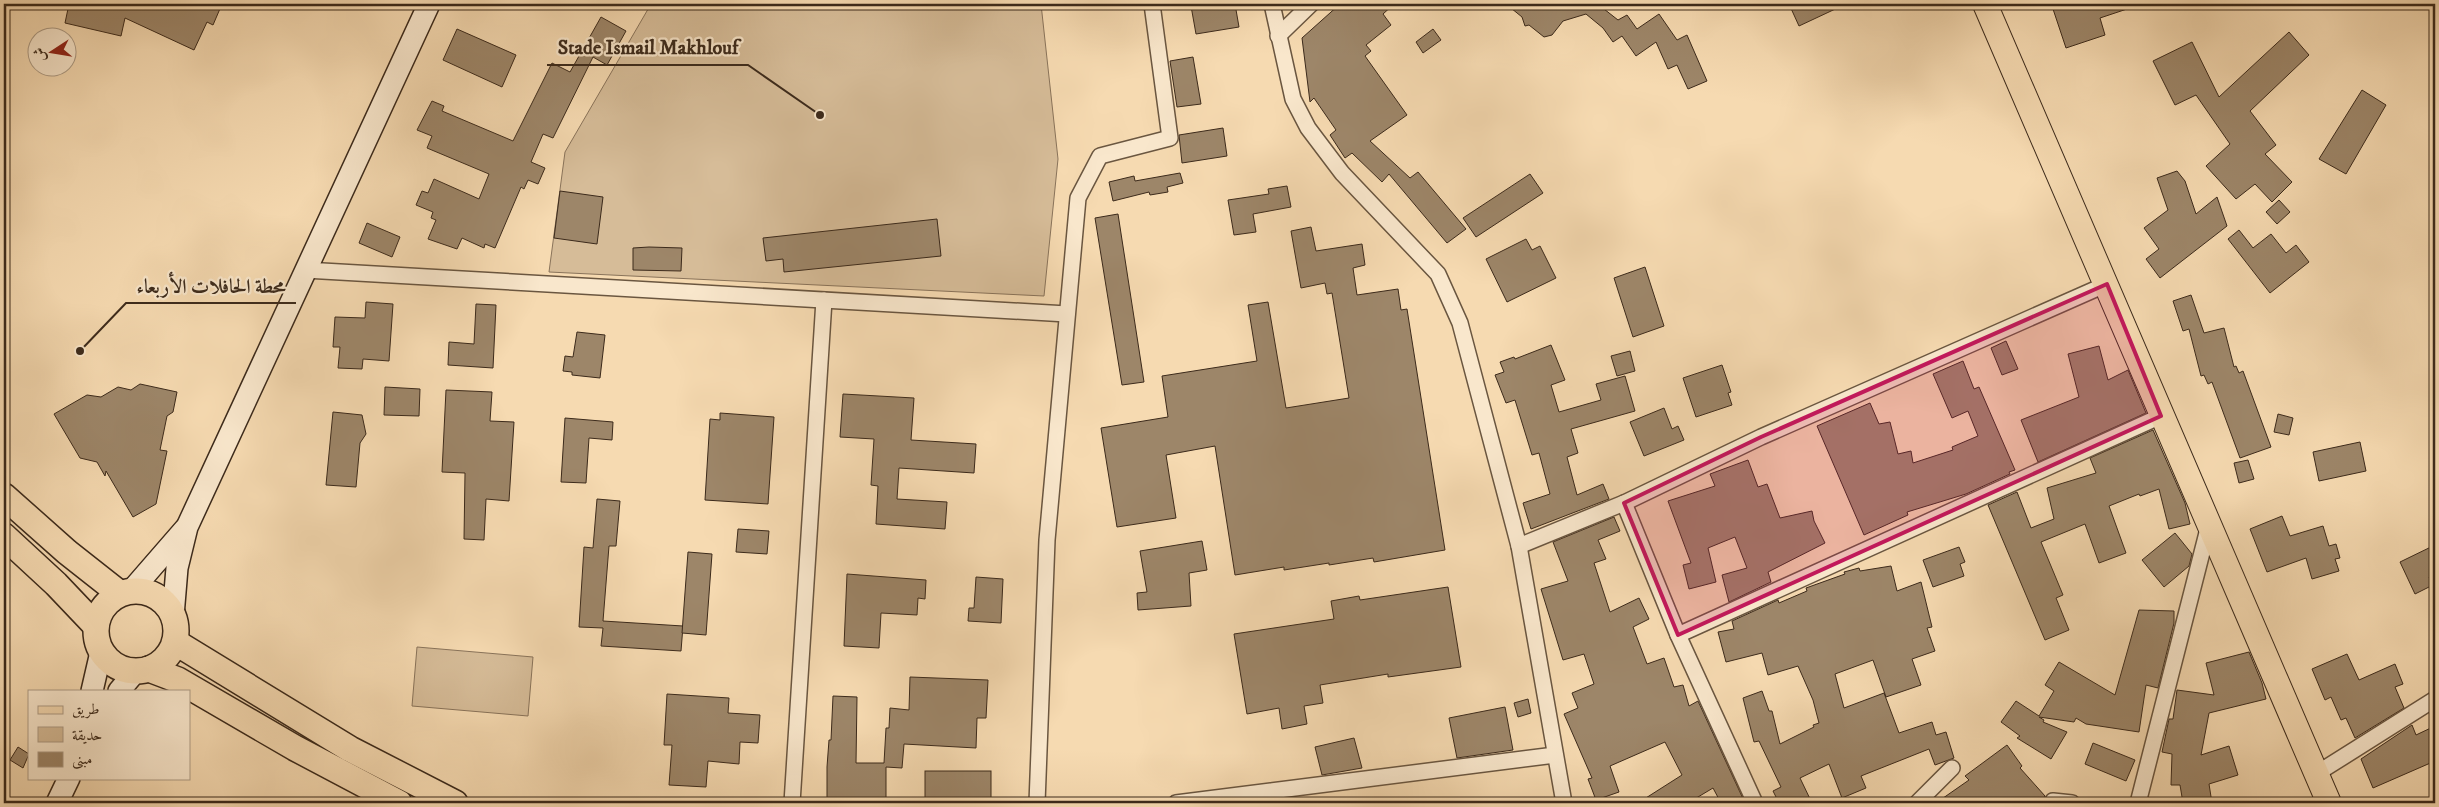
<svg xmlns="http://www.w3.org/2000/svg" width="2439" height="807" font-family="'IM FELL DW Pica',Amiri,serif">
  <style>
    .green { fill: #d6bc98; stroke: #89735a }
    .building { fill: #9d8669; stroke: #3c2a1b }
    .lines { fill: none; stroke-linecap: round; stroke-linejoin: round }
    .minor-casing { stroke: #6a5640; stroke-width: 18 }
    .secondary-casing { stroke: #3c2a1b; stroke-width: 24 }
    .primary-casing { stroke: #3c2a1b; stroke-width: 26 }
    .trunk-casing { stroke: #3c2a1b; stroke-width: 28 }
    .minor { stroke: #f9e7cc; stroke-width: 15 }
    .secondary { stroke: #f9e7cc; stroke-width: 21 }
    .primary { stroke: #f6dab1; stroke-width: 24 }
    .trunk { stroke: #f6dab1; stroke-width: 25 }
    .marked { fill: #c2185b; fill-opacity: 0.2; stroke: #c2185b; stroke-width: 4; stroke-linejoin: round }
    .leader { fill: none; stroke: #3c2a1b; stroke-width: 2 }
    .callout-dot { fill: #3c2a1b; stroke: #f9e7cc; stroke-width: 2 }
    .callout-label { font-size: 20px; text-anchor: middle; font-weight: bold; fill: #3c2a1b; stroke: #f9e7cc; stroke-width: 4.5; stroke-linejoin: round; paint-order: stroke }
  </style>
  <rect width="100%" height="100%" fill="#f6dab1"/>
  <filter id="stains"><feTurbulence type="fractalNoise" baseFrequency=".004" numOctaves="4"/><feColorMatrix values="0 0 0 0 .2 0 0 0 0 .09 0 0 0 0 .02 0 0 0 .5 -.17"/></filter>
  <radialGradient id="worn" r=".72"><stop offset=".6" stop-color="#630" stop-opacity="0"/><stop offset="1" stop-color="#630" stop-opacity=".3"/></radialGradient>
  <!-- green -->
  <g class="green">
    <polygon points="651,4 1041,4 1058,159 1044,296 549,272 565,152"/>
    <polygon points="417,647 533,657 528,716 412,706"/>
  </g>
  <!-- building -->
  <g class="building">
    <polygon points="69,4 222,4 213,25 207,22 194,50 125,18 121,36 65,23"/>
    <polygon points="1205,4 1235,4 1239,27 1196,34 1191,6"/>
    <polygon points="1340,4 1394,4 1383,14 1391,25 1366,45 1371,51 1365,56 1407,115 1370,141 1410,178 1418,172 1466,229 1447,243 1389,174 1382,182 1352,153 1345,158 1330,135 1336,130 1314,98 1310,102 1302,38"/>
    <polygon points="1506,4 1606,4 1607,8 1604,9 1618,20 1627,15 1637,29 1659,14 1677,40 1687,35 1707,81 1688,89 1677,65 1668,69 1656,42 1636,56 1622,36 1613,42 1603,28 1586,14 1563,21 1552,35 1544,37 1529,25 1525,26 1522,17"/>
    <polygon points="1789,4 1846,4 1799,26"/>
    <polygon points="2068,4 2135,4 2136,6 2100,18 2105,35 2066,48 2053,9"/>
    <polygon points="601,17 626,31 607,65 593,57 553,138 543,134 531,162 545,168 538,184 528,180 524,189 521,187 495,248 485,244 484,248 462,238 457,249 428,239 436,220 431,218 433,212 416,205 422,191 428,193 434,179 479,199 489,174 427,148 432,136 417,130 432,101 444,106 442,111 513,141 552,63 570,72"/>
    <polygon points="457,29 516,55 502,87 443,60"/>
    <polygon points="1433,29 1441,40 1423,53 1416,42"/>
    <polygon points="2289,32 2309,55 2250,111 2276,145 2265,154 2292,182 2272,202 2255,184 2236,199 2206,166 2230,144 2196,95 2175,105 2153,61 2192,42 2219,97"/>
    <polygon points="1193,57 1201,104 1177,107 1170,61"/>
    <polygon points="2362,90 2386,105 2346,174 2319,159"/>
    <polygon points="1223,128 1227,156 1182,163 1179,135"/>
    <polygon points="2177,171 2185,181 2196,214 2217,197 2227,226 2160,278 2146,259 2159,249 2144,228 2168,210 2157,178"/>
    <polygon points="1180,173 1183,183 1167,187 1168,192 1150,195 1149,192 1113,201 1109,182 1134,176 1135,181"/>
    <polygon points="1530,174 1543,193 1476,237 1463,218"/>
    <polygon points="1287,186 1291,207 1253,214 1256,232 1234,235 1228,200 1269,194 1268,189"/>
    <polygon points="560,191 603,197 597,244 554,238"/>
    <polygon points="2279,200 2290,212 2277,224 2266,212"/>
    <polygon points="1118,214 1144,382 1122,385 1095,218"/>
    <polygon points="937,219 941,256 784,272 783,259 766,261 763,238"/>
    <polygon points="367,223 400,237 392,257 359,243"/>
    <polygon points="1311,227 1316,251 1362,244 1365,265 1353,268 1357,295 1398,289 1401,310 1407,309 1445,550 1374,562 1373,558 1329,565 1329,563 1284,570 1284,567 1235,575 1215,446 1166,455 1176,518 1117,527 1101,428 1168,417 1162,376 1257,361 1248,305 1268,302 1286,408 1349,398 1332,293 1327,294 1325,283 1301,288 1291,231"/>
    <polygon points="2239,230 2253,248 2271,234 2286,253 2296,245 2309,262 2270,293 2228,239"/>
    <polygon points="1526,239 1532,250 1540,246 1556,278 1507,302 1486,259"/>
    <polygon points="649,247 682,248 681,271 633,270 633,248"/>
    <polygon points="1645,267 1664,326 1633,337 1614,278"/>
    <polygon points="2191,295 2204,333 2224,328 2234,367 2236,366 2239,373 2243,371 2271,447 2240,458 2212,382 2208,384 2204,375 2201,376 2189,329 2183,331 2173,301"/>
    <polygon points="366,302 393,304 389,361 363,359 362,369 338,368 340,347 333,347 335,317 365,318"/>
    <polygon points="476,304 496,305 493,368 448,365 449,342 474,344"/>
    <polygon points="577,332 605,335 600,378 572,375 572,372 563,371 565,356 573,357"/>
    <polygon points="2006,341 2018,369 2002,375 1991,348"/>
    <polygon points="1551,345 1565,380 1551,385 1559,412 1601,400 1596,384 1625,376 1635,411 1571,429 1578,453 1567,457 1577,495 1603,484 1609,499 1531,529 1523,503 1550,494 1539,453 1532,455 1515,400 1506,403 1495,375 1504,372 1500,362 1514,357 1515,359"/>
    <polygon points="2099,346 2108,380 2128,370 2146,413 2038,462 2021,420 2079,397 2068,354"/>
    <polygon points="1630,351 1635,371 1617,376 1611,356"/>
    <polygon points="1963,361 1974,389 1979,387 2015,470 2009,472 2010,474 1966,494 1907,512 1908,515 1864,535 1817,426 1870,403 1879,424 1890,422 1898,454 1911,451 1913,463 1953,450 1952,447 1978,436 1968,411 1952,418 1933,374"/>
    <polygon points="1722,365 1731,392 1728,393 1732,405 1696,417 1683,378"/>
    <polygon points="140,384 177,392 173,412 167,416 160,450 167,451 156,504 133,517 106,471 105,476 97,462 80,458 54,414 87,395 101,397 118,387 131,390"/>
    <polygon points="385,387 420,389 419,416 384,415"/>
    <polygon points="446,390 492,392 490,421 514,422 509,501 486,499 484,540 464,539 465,473 442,472"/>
    <polygon points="843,394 914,398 911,440 976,444 974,473 899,468 897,499 947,502 945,529 876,524 878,486 871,485 874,439 840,437"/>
    <polygon points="1664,408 1672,429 1678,426 1684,440 1644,456 1630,422"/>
    <polygon points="333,412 362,415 366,434 360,443 356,487 326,485"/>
    <polygon points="720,413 774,417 768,504 705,500 710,419 720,420"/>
    <polygon points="2278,414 2293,418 2289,435 2274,432"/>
    <polygon points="565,418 613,422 612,440 589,438 586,483 561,482"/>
    <polygon points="2153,430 2185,503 2190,524 2169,529 2159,489 2140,496 2139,494 2109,506 2126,553 2099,563 2085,524 2041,542 2063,595 2056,598 2069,630 2045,640 1988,505 2017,492 2031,528 2054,519 2047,488 2096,473 2090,458"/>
    <polygon points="2360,442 2366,471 2319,481 2313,452"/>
    <polygon points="1748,460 1758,487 1767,484 1780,518 1812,511 1814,521 1825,543 1768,572 1771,582 1729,602 1722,575 1747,568 1735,537 1708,548 1716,582 1689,589 1683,565 1691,563 1668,501 1715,486 1710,474"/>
    <polygon points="2248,460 2254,479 2239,483 2234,463"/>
    <polygon points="597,499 620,501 616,546 609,546 603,621 683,626 681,651 601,646 603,628 579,627 584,547 593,548"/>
    <polygon points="2282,516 2290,536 2323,526 2329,546 2336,544 2340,558 2335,559 2339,571 2312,579 2306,558 2267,572 2250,529"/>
    <polygon points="1614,517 1620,531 1598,540 1606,559 1594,563 1610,612 1639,598 1649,619 1633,627 1647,664 1664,658 1674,687 1683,685 1689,706 1698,701 1745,803 1721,803 1713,788 1688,803 1638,803 1682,775 1665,742 1610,766 1619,792 1596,800 1588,779 1592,778 1564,714 1578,708 1572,693 1594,684 1584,654 1563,660 1541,589 1568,581 1553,542"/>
    <polygon points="738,529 769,531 767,554 736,552"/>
    <polygon points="2175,533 2192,554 2189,566 2164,587 2142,560"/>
    <polygon points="1202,541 1207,570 1189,573 1191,606 1138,610 1137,593 1147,592 1140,551"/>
    <polygon points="2435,545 2435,574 2429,577 2433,585 2415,594 2400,562"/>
    <polygon points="1959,547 1965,562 1960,564 1964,576 1933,587 1923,560"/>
    <polygon points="688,552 712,554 706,635 682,633"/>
    <polygon points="1891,566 1897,591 1921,582 1932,627 1927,628 1935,651 1912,659 1921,685 1886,697 1873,660 1835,674 1844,708 1884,693 1899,733 1932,722 1936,735 1946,732 1954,758 1935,765 1929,749 1861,776 1866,788 1842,798 1829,764 1800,778 1812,803 1779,803 1773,791 1781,787 1759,741 1754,742 1743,698 1762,691 1769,711 1772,711 1780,744 1814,727 1813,725 1819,723 1813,700 1798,666 1768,675 1762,653 1726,662 1718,632 1734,629 1732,621 1778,600 1779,603 1807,591 1806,588 1845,574 1844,572 1859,568 1860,571"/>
    <polygon points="847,574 926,580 925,599 918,598 917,615 881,613 879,648 844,646"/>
    <polygon points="976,577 1003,579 1001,623 968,621 969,608 974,608"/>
    <polygon points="1448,587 1461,667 1388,677 1388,674 1320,685 1323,703 1304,706 1307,724 1282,729 1279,708 1247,714 1234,634 1334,619 1331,601 1359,596 1360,600"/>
    <polygon points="2139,610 2174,611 2174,623 2158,688 2146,685 2139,732 2086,724 2076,718 2074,722 2039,717 2044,720 2043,722 2067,732 2051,759 2017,738 2020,736 2001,722 2016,701 2039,716 2054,691 2045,685 2059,662 2115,695"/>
    <polygon points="2249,652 2262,683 2266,699 2209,713 2201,755 2229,746 2238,775 2209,784 2212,803 2183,803 2180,785 2171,785 2172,754 2162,752 2169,719 2173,719 2177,690 2214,695 2206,663"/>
    <polygon points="2347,654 2359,680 2395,664 2403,684 2395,687 2404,708 2355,738 2346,718 2341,720 2331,697 2325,700 2312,669"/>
    <polygon points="910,677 988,680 986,718 977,718 976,748 904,744 902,768 886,767 886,803 827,803 827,767 829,740 831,740 833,696 857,697 856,763 884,763 886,728 889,728 890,708 909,710"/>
    <polygon points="667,694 729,698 728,713 760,715 758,743 740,742 739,764 708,761 706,787 669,785 672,745 664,745"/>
    <polygon points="1528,699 1531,713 1518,717 1514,703"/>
    <polygon points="1505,707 1513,750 1457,758 1449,718"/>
    <polygon points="2412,725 2416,735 2435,726 2435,761 2373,788 2361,759"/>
    <polygon points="1354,738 1362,768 1322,775 1315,747"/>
    <polygon points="2093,743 2135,760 2126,781 2085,764"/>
    <polygon points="2007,745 2022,766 2020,768 2045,796 2043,803 1936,803 1969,780 1965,776"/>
    <polygon points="18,747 29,754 23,768 10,760"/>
    <rect x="925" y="771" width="66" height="32"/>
  </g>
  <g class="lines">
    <!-- minor casing -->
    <g class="minor-casing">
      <g id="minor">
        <polyline points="1272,4 1293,99 1308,128 1342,173 1438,274 1460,323 1519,546 1564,803"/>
        <polyline points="1278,36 1311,4"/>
        <polyline points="305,270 1067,314"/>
        <polyline points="1624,503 1678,635"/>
        <polyline points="1519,546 1624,503 1761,437 2107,284"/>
        <polyline points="2316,774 2435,699"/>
        <polyline points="792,803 824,300"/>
        <polyline points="1037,803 1047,540 1078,198 1100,156 1170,138 1152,4"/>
        <polyline points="1176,803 1555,755"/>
        <polyline points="1755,803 1678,635 2161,416"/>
        <polyline points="1917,803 1952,768"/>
        <polyline points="2052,803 2053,801 2072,803"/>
        <polyline points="2138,803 2209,525"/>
      </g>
    </g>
    <!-- secondary casing -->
    <g class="secondary-casing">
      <g id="secondary">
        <polyline points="132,590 185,529"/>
        <polyline points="173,616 177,568 187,527 429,4"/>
        <polyline points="92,691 101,652"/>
        <polyline points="119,691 136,671"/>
        <polyline points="57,803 69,778"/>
      </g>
    </g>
    <!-- primary casing -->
    <g class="primary-casing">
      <polyline id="primary" points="1985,4 2329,803"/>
    </g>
    <!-- trunk casing -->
    <g class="trunk-casing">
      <g id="trunk">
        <polyline points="4,496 67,552 119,593"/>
        <polyline points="4,536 56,584 95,625"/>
        <circle cx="136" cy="631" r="40"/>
        <polyline points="175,642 350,749 455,803"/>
        <polyline points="149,669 178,680 295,748 399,803"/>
      </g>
    </g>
    <!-- minor -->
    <use href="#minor" class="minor"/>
    <!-- secondary -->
    <use href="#secondary" class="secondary"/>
    <!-- primary -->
    <use href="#primary" class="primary"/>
    <!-- trunk -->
    <use href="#trunk" class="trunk"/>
  </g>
  <!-- marked area -->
  <path class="marked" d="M2107,284L2161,416L1678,635L1624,503L1761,437Z"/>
  <!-- callouts -->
  <path class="leader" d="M820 115L748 65H547M80 351L126 303H296"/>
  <g class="callout-dot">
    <circle cx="820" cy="115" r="5"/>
    <circle cx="80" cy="351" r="5"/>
  </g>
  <g class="callout-label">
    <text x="648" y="54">Stade Ismail Makhlouf</text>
    <text x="211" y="293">محطة الحافلات الأربعاء</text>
  </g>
  <!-- margin -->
  <rect width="2439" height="807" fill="none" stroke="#f6dab1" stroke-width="20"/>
  <rect x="5" y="5" width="2429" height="797" fill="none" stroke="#3c2a1b" stroke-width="2.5"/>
  <rect x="10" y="10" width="2419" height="787" fill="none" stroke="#3c2a1b"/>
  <!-- legend -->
  <rect x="28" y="690" width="162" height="90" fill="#f9e7cc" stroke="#ad9b85"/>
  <rect x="38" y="706" width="25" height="8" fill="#f6dab1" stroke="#ad9b85"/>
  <text x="72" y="714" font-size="15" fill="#3c2a1b">طريق</text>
  <rect x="38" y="727" width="25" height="15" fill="#d6bc98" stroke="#ad9b85"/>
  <text x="72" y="740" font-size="15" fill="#3c2a1b">حديقة</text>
  <rect x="38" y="752" width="25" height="15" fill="#9d8669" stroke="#ad9b85"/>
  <text x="72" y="764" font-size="15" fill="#3c2a1b">مبنى</text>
  <!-- north arrow -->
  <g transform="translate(52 52) rotate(258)"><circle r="24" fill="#f9e7cc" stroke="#ad9b85"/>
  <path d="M0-4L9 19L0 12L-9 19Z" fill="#8f2418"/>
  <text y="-8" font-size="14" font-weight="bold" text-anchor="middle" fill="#3c2a1b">ش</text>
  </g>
  <rect width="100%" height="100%" filter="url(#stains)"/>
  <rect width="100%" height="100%" fill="url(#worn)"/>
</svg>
